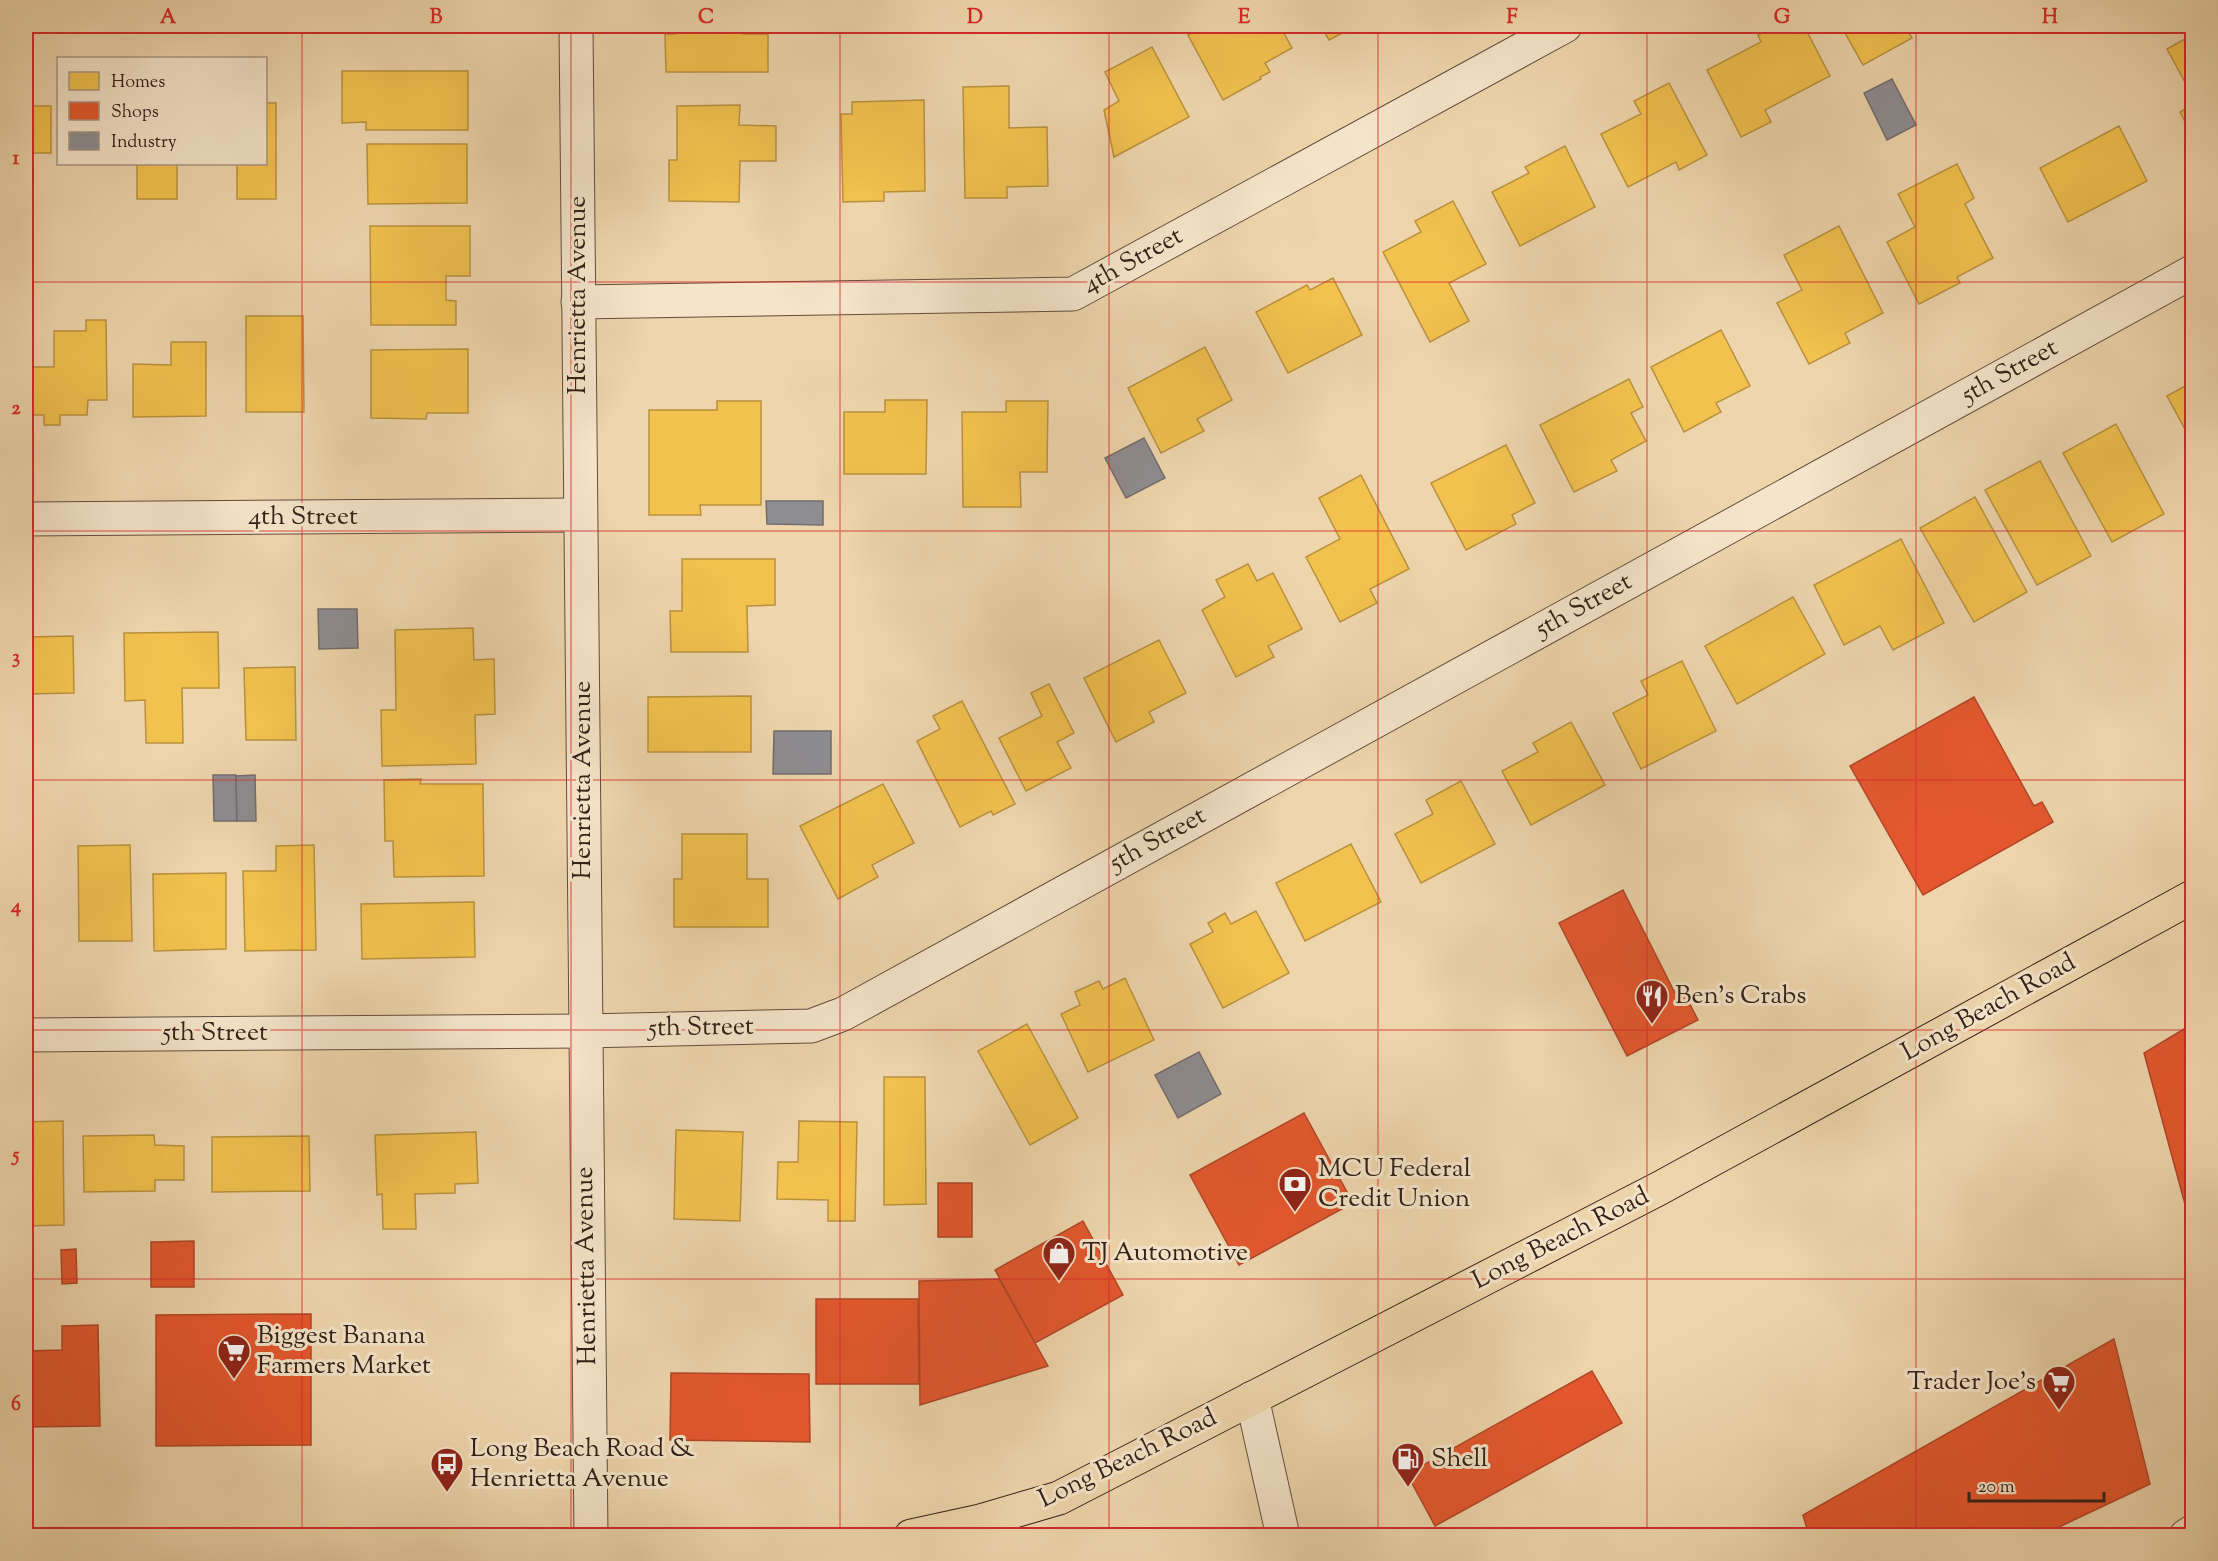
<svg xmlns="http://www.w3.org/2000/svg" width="2218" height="1561" font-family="'Sorts Mill Goudy',serif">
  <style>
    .homes { fill: #f2c14e; stroke: #b9913e; stroke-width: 1.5 }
    .shops { fill: #e4572e; stroke: #b04627; stroke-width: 1.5 }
    .industry { fill: #8d8d92; stroke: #736c6d; stroke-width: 1.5 }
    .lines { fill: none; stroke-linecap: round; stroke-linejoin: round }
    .street-casing { stroke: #634d3d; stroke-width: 35 }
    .primary-casing { stroke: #352018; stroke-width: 35 }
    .street { stroke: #f4e4c9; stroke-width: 33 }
    .primary { stroke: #eed5ac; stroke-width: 33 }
    .grid { fill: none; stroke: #d62828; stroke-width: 1.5; stroke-opacity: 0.55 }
    .labels { text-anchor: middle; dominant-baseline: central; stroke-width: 6; stroke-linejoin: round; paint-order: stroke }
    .street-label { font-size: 26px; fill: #352018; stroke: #f4e4c9 }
    .poi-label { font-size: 26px; fill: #352018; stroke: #f4e4c9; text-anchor: start }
    .neatline { fill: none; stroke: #d62828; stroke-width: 2 }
    .grid-label { font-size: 20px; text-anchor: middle; font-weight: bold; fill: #d62828 }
  </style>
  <rect width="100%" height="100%" fill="#eed5ac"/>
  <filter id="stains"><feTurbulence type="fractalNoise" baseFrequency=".00333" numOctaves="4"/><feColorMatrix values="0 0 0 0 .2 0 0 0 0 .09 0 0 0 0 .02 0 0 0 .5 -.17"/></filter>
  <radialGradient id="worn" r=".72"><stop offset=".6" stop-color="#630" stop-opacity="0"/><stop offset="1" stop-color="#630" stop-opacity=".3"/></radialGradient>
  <!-- homes -->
  <g class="homes">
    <polygon points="676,26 743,26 743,34 768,34 768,72 666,72 665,34 676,34"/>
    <polygon points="1206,26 1280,26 1292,48 1265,63 1270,72 1260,77 1261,79 1223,100 1188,35"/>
    <polygon points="1321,26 1356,26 1329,40"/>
    <polygon points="1775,26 1804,26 1830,76 1765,110 1771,122 1741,137 1707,70 1761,42 1758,35"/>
    <polygon points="1841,26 1905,26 1912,38 1863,65"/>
    <polygon points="2192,35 2192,95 2167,49"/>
    <polygon points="1152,47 1189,117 1114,157 1104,110 1119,101 1105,72"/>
    <polygon points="342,71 468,71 468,130 366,130 366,122 342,123"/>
    <polygon points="1669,83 1707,155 1679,170 1676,162 1628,187 1601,134 1641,114 1634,101"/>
    <polygon points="1009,86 1009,128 1047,127 1048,186 1007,187 1007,198 965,198 963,87"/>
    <polygon points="924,100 925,191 884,192 884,201 843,202 841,114 852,114 852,102"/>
    <polygon points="266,103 276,103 276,199 237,199 237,164 207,164 266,164"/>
    <polygon points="740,105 739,125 776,126 776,161 740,161 739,202 669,201 669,160 677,160 677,106"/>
    <polygon points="2192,105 2192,135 2180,112"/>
    <polygon points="26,106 51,106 51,153 28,153 28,184 26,184"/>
    <polygon points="2119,126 2147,181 2068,222 2040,168"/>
    <polygon points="367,144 467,144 467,203 368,204"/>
    <polygon points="1565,146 1595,207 1520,246 1492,192 1529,173 1525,167"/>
    <rect x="137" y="164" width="40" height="35"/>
    <polygon points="1957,164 1974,198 1965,204 1993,258 1957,277 1960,283 1919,304 1887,242 1915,227 1898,194"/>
    <polygon points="1453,201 1486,264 1449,283 1469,321 1430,342 1383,252 1421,232 1415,221"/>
    <polygon points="370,226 470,226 470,276 446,276 446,300 456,301 456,325 371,325"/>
    <polygon points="1839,226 1883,313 1845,333 1850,343 1809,364 1777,303 1802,290 1784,255"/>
    <rect x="26" y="264" width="5" height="20"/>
    <polygon points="1333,278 1362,335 1288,373 1256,312 1307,285 1310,290"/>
    <rect x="26" y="293" width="3" height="33"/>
    <polygon points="246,316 303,316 304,412 246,412"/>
    <polygon points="86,320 106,320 107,400 88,400 87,415 60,415 60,425 44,425 44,415 26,415 26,367 54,367 54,331 86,331"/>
    <polygon points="1721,330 1750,386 1716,403 1721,412 1684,432 1651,367"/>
    <polygon points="171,342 206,342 206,416 133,417 133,364 171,365"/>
    <polygon points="1205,347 1232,400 1197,419 1204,431 1161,453 1128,388"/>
    <polygon points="468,349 468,413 427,413 426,419 371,418 371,350"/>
    <polygon points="1629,379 1643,407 1631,413 1646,441 1611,460 1617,471 1574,492 1540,425"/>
    <polygon points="2192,382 2192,442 2167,396"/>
    <polygon points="885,400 927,400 926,474 844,474 844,412 885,412"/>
    <polygon points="717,401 761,401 761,505 700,505 701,515 649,515 649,410 717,410"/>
    <polygon points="1006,401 1048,401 1047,472 1020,472 1021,507 963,507 962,412 1006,412"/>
    <polygon points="2116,424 2164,514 2112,542 2063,453"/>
    <polygon points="1506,445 1535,503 1512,515 1516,524 1466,550 1431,483"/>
    <polygon points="2040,461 2091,556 2037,585 1985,490"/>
    <polygon points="1361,475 1409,569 1370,589 1377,603 1340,622 1306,557 1340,539 1319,498"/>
    <polygon points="1975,497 2027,592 1974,622 1920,528"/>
    <polygon points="1901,539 1944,623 1893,650 1880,626 1844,645 1814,585"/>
    <polygon points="682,559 775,559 775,605 747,606 748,652 671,652 670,611 682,611"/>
    <polygon points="1248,564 1257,581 1273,573 1302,629 1268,646 1274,657 1236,677 1202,610 1225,597 1216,580"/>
    <polygon points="1793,597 1825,654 1737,704 1705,646"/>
    <polygon points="473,628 474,660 494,659 495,714 475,715 476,764 382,766 381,710 396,710 395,630"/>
    <polygon points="218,632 219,688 182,688 183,743 146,743 145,700 125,701 124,633"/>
    <polygon points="73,636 74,693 26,694 26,637"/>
    <polygon points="1159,640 1186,693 1149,712 1154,722 1116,742 1084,678"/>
    <polygon points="1682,661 1716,731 1641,769 1613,713 1648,695 1641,681"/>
    <polygon points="295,667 296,740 246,740 244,668"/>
    <polygon points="1049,684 1074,733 1057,742 1071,768 1026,791 999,738 1042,716 1031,693"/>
    <polygon points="751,696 751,752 648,752 648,697"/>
    <polygon points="962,701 1015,804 993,815 991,811 960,827 917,741 940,729 933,716"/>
    <polygon points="1571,722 1605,785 1531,825 1502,771 1538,752 1533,743"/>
    <polygon points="421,779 420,784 483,784 484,876 394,877 393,841 385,841 384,780"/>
    <polygon points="1461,781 1495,844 1421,883 1395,834 1433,814 1426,800"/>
    <polygon points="883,784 914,843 872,865 878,877 838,899 800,826"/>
    <polygon points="682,834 747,834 747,879 768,879 768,927 674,927 674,879 682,879"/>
    <polygon points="1351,844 1381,902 1305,941 1276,883"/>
    <polygon points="130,845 132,941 79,941 78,846"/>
    <polygon points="314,845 316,950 245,951 243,871 276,871 276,846"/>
    <polygon points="226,873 226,949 154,951 153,874"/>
    <polygon points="474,902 475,957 362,959 361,904"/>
    <polygon points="1256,911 1289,973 1223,1008 1190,944 1213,932 1208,923 1225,913 1231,924"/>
    <polygon points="1125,978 1154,1040 1088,1072 1061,1014 1080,1005 1075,992 1099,981 1103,989"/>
    <polygon points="1027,1024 1078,1118 1030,1145 978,1051"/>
    <polygon points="884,1077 925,1077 926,1204 884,1205"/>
    <polygon points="63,1121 64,1225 26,1226 26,1122"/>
    <polygon points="799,1121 857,1122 855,1221 828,1221 828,1200 777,1199 778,1162 798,1162"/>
    <polygon points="676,1130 743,1132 740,1221 674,1219"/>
    <polygon points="476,1132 478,1183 455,1184 455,1193 415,1194 416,1229 383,1229 382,1194 377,1195 375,1135"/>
    <polygon points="154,1135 155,1145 184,1146 184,1180 155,1180 155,1191 84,1192 83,1136"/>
    <polygon points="309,1136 310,1191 212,1192 212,1137"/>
  </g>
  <!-- shops -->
  <g class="shops">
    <polygon points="1974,697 2034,806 2042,802 2053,822 1923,895 1850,766"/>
    <polygon points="1623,890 1675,993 1682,989 1698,1020 1627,1056 1559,923"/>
    <polygon points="2192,1024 2192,1230 2144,1053"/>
    <polygon points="1304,1113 1353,1203 1239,1265 1190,1175"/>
    <rect x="938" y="1183" width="34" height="54"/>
    <polygon points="1083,1221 1123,1295 1035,1343 995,1270"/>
    <polygon points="194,1241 194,1287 151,1287 151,1242"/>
    <polygon points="76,1249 77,1283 62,1284 61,1250"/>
    <polygon points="999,1279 1048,1366 920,1405 919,1281"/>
    <polygon points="816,1299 918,1299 919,1384 816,1384"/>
    <polygon points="311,1314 311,1445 156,1446 156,1315"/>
    <polygon points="98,1325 100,1426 26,1427 26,1351 62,1350 62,1326"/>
    <polygon points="2114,1339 2150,1484 2040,1536 1809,1536 1803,1515"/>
    <polygon points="1592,1371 1622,1423 1435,1526 1407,1474"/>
    <polygon points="671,1373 809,1374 810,1442 670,1440"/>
    <polygon points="1644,1528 1648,1536 1631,1536"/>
  </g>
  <!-- industry -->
  <g class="industry">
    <polygon points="1892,79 1916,125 1887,140 1864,93"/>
    <polygon points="1144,438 1165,478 1126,498 1105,458"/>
    <polygon points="766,501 823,501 823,525 767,524"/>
    <polygon points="318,609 357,609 358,648 319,649"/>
    <polygon points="774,731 831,731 831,774 773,774"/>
    <polygon points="213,775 236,775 237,821 214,821"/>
    <polygon points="255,775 256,821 237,821 236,776"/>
    <polygon points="1199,1052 1221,1094 1178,1118 1155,1075"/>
  </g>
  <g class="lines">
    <!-- street casing -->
    <g class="street-casing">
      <g id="street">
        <polyline points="576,26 591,1536"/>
        <polyline points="578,302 1073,294 1565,26"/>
        <polyline points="26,519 580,515"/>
        <polyline points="26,1035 584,1031 811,1026 843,1014 2192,272"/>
        <polyline points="1252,1398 1283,1536"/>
        <polyline points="2186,1536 2192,1532"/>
      </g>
    </g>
    <!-- primary casing -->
    <g class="primary-casing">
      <polyline id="primary" points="911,1536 980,1521 1059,1498 1660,1188 2192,897"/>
    </g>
    <!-- street -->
    <use href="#street" class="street"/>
    <!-- primary -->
    <use href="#primary" class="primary"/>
  </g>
  <!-- grid -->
  <path class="grid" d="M302,26V1536M571,26V1536M840,26V1536M1109,26V1536M1378,26V1536M1647,26V1536M1916,26V1536M26,282H2192M26,531H2192M26,780H2192M26,1030H2192M26,1279H2192"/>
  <!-- icons -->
  <defs>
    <g id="restaurant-pin" transform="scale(1.725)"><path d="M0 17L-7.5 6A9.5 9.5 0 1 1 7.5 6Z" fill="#8f2418" stroke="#f4e4c9"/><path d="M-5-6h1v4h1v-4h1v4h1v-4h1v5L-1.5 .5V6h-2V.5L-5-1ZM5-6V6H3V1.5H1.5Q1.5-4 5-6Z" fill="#fff"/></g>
    <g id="bank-pin" transform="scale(1.725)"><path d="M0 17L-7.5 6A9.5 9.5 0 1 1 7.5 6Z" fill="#8f2418" stroke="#f4e4c9"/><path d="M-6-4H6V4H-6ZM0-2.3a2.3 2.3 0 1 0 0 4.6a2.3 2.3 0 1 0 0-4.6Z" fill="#fff"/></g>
    <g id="shop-pin" transform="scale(1.725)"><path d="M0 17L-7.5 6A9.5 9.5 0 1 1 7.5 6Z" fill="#8f2418" stroke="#f4e4c9"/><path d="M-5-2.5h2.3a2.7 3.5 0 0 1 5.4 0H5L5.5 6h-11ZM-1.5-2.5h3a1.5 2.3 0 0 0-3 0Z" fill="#fff"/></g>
    <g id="supermarket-pin" transform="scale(1.725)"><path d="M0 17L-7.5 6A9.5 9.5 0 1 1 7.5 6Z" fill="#8f2418" stroke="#f4e4c9"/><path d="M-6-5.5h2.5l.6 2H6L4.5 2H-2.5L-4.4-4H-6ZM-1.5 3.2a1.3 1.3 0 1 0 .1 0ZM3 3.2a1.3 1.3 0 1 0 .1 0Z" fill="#fff"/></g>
    <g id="fuel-pin" transform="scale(1.725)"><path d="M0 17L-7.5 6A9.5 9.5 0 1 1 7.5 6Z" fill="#8f2418" stroke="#f4e4c9"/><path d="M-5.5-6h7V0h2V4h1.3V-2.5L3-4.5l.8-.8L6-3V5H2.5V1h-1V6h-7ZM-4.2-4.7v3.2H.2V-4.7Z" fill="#fff"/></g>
    <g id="bus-pin" transform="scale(1.725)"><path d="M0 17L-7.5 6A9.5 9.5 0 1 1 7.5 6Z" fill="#8f2418" stroke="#f4e4c9"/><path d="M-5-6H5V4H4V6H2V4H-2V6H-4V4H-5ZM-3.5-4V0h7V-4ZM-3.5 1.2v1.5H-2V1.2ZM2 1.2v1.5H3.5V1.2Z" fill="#fff"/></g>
  </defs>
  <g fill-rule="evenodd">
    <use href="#restaurant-pin" x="1652" y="996"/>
    <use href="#bank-pin" x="1295" y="1184"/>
    <use href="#shop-pin" x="1059" y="1253"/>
    <use href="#supermarket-pin" x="234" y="1351"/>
    <use href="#supermarket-pin" x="2059" y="1382"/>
    <use href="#fuel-pin" x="1408" y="1459"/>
    <use href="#bus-pin" x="447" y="1464"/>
  </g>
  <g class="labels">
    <!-- street labels -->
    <g class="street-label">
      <text transform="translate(1133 261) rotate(-29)">4th Street</text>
      <text transform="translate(578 295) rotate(-90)">Henrietta Avenue</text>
      <text transform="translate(2010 372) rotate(-29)">5th Street</text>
      <text x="303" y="517">4th Street</text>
      <text transform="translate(1584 606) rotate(-29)">5th Street</text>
      <text transform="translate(583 780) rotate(-90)">Henrietta Avenue</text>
      <text transform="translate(1158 840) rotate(-29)">5th Street</text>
      <text transform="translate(1989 1008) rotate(-29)">Long Beach Road</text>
      <text transform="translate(701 1028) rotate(-1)">5th Street</text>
      <text x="215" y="1033">5th Street</text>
      <text transform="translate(1561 1239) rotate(-27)">Long Beach Road</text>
      <text transform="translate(587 1266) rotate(-91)">Henrietta Avenue</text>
      <text transform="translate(1128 1459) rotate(-26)">Long Beach Road</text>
    </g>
    <!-- poi labels -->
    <g class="poi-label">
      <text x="1675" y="996">Ben's Crabs</text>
      <text x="1318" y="1169">MCU Federal<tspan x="1318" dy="30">Credit Union</tspan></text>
      <text x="1082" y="1253">TJ Automotive</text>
      <text x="257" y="1336">Biggest Banana<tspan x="257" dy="30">Farmers Market</tspan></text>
      <text x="2036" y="1382" text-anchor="end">Trader Joe's</text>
      <text x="470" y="1449">Long Beach Road &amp;<tspan x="470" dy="30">Henrietta Avenue</tspan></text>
      <text x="1431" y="1459">Shell</text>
    </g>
  </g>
  <!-- margin -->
  <rect width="2218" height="1561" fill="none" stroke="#eed5ac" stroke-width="66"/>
  <!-- legend -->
  <rect x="57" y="57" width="210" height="108" fill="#f4e4c9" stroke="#a89682" stroke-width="1.5"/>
  <rect x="69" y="72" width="30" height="18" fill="#f2c14e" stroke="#a89682" stroke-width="1.5"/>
  <text x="111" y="87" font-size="18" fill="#352018">Homes</text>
  <rect x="69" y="102" width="30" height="18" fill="#e4572e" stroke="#a89682" stroke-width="1.5"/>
  <text x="111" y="117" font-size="18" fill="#352018">Shops</text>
  <rect x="69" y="132" width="30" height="18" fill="#8d8d92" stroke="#a89682" stroke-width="1.5"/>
  <text x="111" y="147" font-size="18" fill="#352018">Industry</text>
  <!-- scale -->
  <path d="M1969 1492v9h135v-9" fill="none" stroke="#352018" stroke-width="3"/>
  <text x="1978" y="1492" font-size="18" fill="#352018" stroke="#f4e4c9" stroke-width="4.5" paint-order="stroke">20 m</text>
  <rect x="33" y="33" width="2152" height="1495" class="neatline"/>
  <g class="grid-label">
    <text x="168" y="23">A</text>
    <text x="436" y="23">B</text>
    <text x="706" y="23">C</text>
    <text x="975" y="23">D</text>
    <text x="1244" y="23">E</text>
    <text x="1512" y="23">F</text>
    <text x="1782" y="23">G</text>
    <text x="2050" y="23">H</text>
    <text x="16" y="164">1</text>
    <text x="16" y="414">2</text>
    <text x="16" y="663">3</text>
    <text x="16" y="912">4</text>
    <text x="16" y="1161">5</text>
    <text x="16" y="1410">6</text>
  </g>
  <rect width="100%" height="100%" filter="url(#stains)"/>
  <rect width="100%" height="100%" fill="url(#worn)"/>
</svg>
